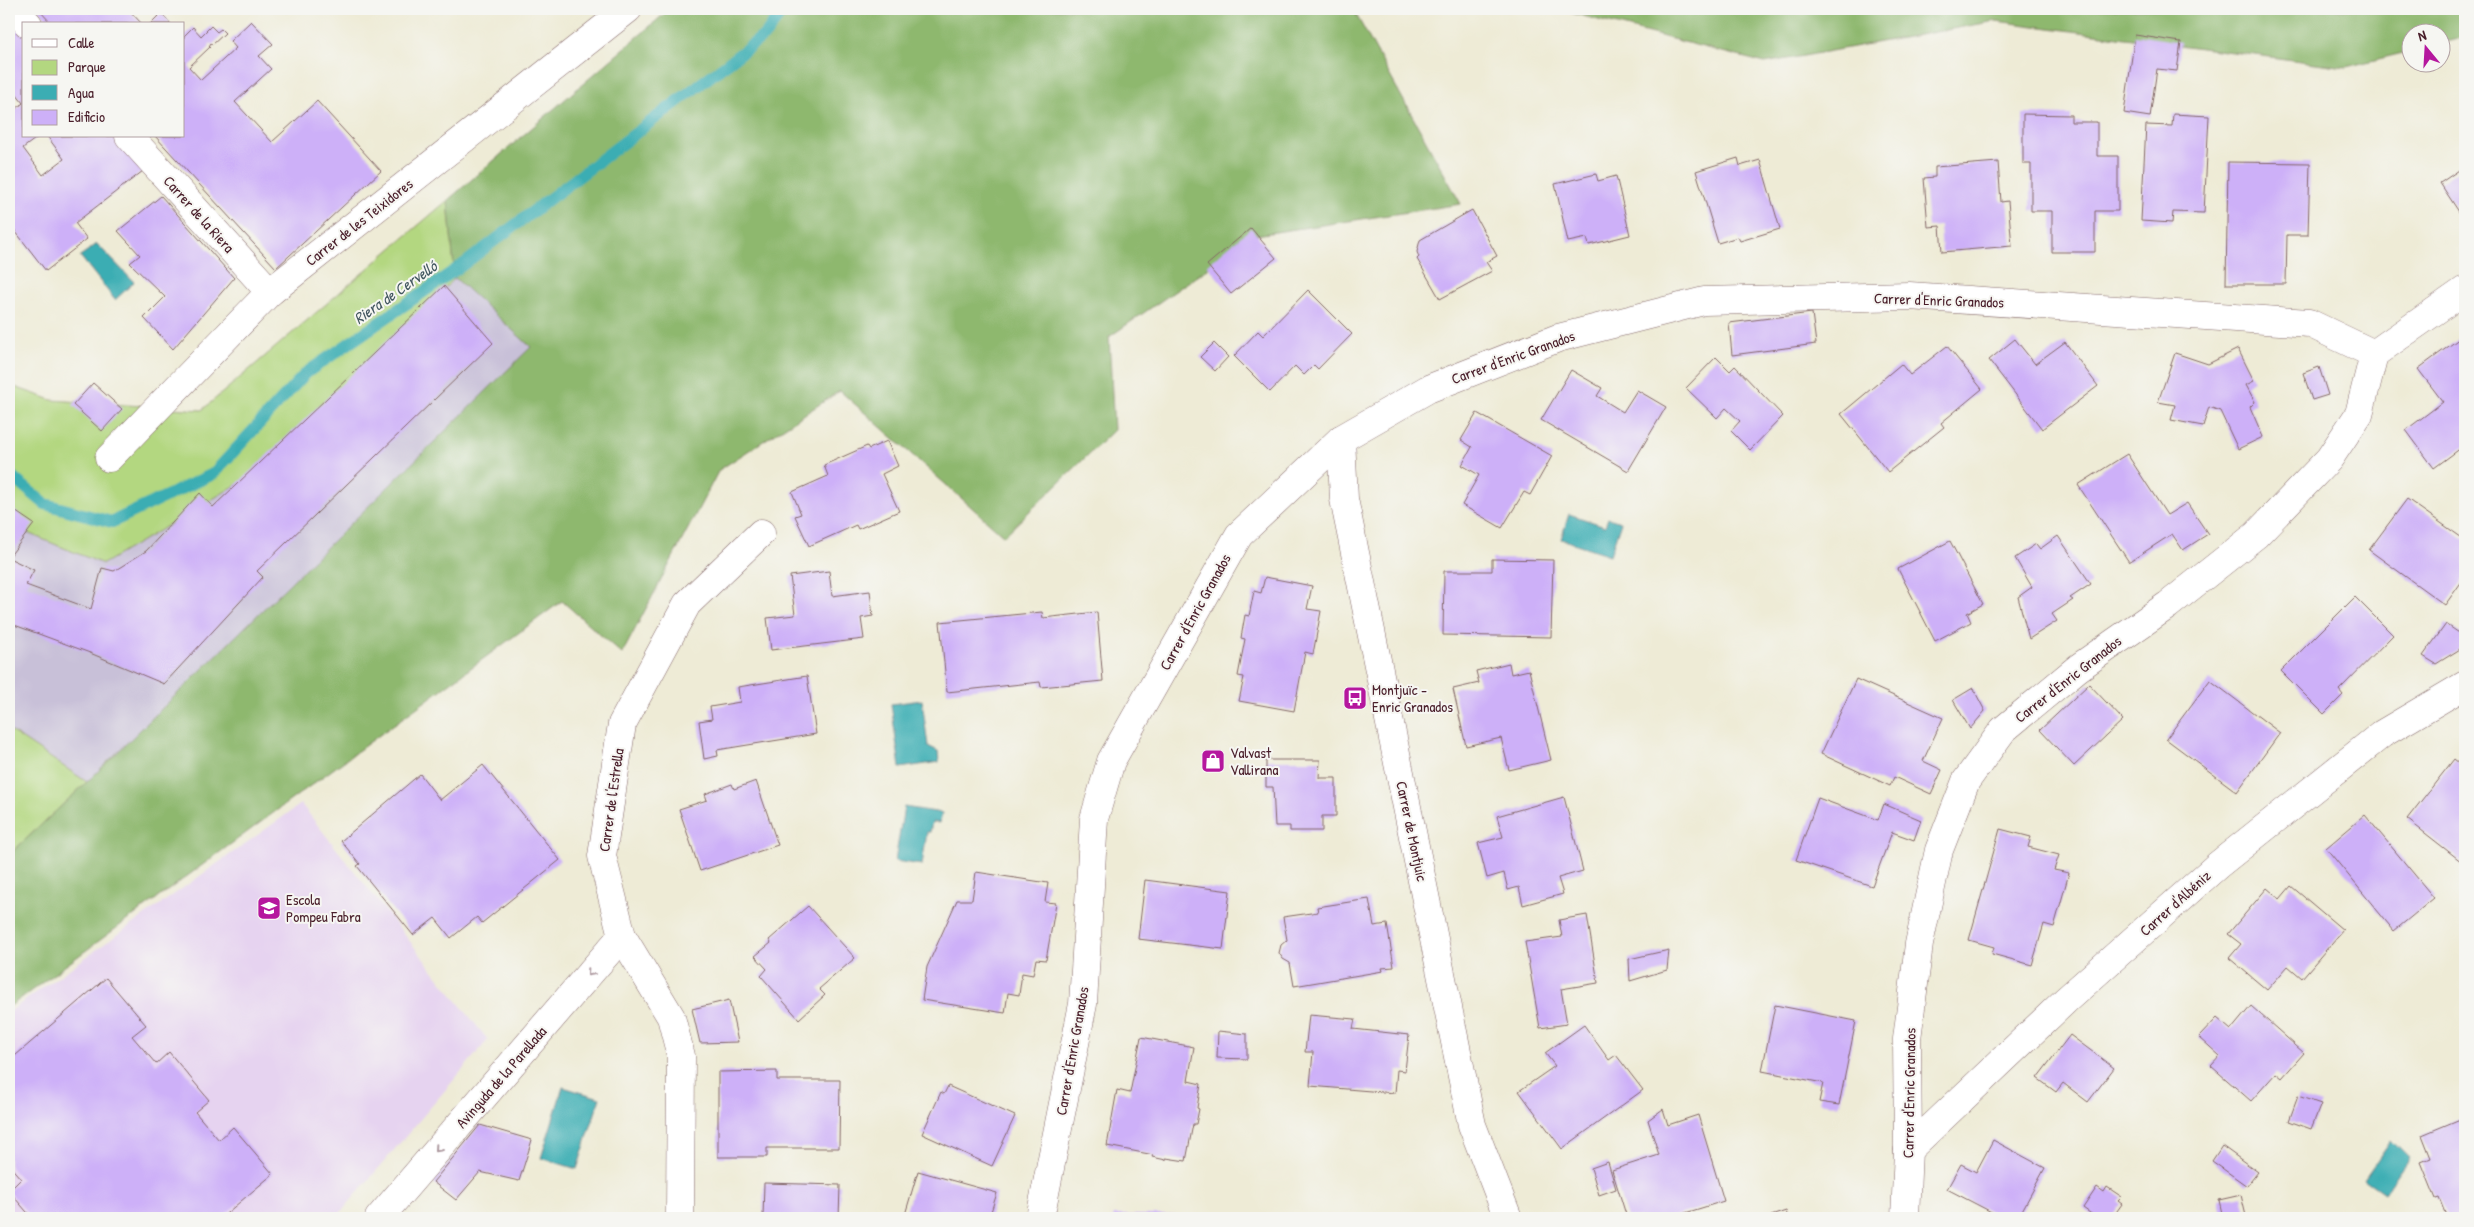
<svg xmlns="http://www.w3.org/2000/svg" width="2474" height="1227" font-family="'Patrick Hand',sans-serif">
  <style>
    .built { fill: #e6d3f0 }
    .industrial { fill: #c8c0d8 }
    .green { fill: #b3d780; stroke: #7e7b56 }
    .forest { fill: #8eb86e; stroke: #6c6c4c }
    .water { fill: #3badb3; stroke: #42666f }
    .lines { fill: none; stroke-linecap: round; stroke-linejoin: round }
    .stream { stroke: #3badb3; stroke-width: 12 }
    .building { fill: #cdb0f8 }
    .minor-casing { stroke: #836667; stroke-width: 29 }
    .minor { stroke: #fff; stroke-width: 28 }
    .oneway { stroke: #ae9aa0 }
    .labels { text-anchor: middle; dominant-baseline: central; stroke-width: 4; stroke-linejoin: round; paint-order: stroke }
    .street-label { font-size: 15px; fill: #4a1f2b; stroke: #f6f6f2 }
    .poi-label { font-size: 15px; fill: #4a1f2b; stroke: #f6f6f2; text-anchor: start }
    .water-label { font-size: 16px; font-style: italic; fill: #445861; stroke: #f6f6f2 }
  </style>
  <rect width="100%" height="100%" fill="#f6f6f2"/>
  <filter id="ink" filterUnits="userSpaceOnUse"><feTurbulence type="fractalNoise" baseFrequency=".02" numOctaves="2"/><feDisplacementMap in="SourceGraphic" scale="10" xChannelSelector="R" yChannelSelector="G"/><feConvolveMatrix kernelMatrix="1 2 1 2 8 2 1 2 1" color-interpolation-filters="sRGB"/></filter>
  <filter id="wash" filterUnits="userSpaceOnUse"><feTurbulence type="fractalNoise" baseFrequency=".0096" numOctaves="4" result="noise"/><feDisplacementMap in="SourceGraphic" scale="20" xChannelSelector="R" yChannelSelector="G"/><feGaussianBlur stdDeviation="1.12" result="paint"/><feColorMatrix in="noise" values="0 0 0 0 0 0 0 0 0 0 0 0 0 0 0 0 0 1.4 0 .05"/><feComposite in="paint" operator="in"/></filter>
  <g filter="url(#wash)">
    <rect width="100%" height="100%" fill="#eeebd6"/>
    <!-- built -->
    <polygon class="built" points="301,804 488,1040 336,1218 9,1218 9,1012"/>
    <!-- industrial -->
    <polygon class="industrial" points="455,278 532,347 87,782 9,730 9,532 15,528 103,564 248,478"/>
    <!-- green -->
    <g class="green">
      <polygon points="448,200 455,278 248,478 103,564 15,528 9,532 9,385 52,400 202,410"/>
      <polygon points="9,730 87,782 9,855"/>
    </g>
    <!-- forest -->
    <g class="forest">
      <polygon points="670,9 1353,9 1461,204 1256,235 1109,337 1114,430 1004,536 840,391 719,470 622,654 562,601 9,1007 9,855 87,782 531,347 455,278 448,200"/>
      <polygon points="1556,9 2465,9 2465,37 2442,43 2442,32 2412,32 2411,51 2346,67 1996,21 1765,63"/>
    </g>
    <!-- water -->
    <g class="water">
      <polygon points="97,244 134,282 115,300 80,256"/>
      <polygon points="1569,514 1605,526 1608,518 1621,522 1610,555 1561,539"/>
      <polygon points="922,700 928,746 938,751 939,762 900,768 891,704"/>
      <polygon points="904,807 942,813 940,823 932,822 930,832 927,832 922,865 895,861"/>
      <polygon points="563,1087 600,1098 577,1169 541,1158"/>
      <polygon points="2391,1140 2409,1158 2384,1193 2364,1179"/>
    </g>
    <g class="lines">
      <!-- stream -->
      <polyline class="stream" points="9,474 45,504 112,522 213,474 306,373 464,264 766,34 784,9"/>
    </g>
    <g id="blocks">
      <!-- building -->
      <g class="building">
        <polygon points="38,9 128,9 142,24 52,24"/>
        <polygon points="9,12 24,31 24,136 39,136 23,148 43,175 64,159 47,136 116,136 143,171 75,223 87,239 46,271 9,223 9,115 23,103 9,85"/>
        <polygon points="161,13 171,24 150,24"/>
        <polygon points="251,21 273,44 259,56 271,69 235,102 272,142 317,101 381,171 276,268 155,136 184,136 184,36 193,27 201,36 211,26 217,32 221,29 225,33 212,45 211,43 209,46 210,47 189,67 201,80 236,48 230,41"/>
        <polygon points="2135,35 2181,42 2177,71 2157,69 2150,117 2124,113"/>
        <polygon points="2023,114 2071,115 2071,122 2097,122 2097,156 2118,156 2118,211 2095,211 2095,252 2052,252 2052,211 2031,211 2031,164 2023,164"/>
        <polygon points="2173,114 2209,116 2204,213 2173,212 2172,223 2141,221 2146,125 2172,126"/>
        <polygon points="1738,158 1740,166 1760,160 1780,229 1740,241 1738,237 1718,243 1696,171"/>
        <polygon points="1998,162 2001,202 2008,201 2012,246 1942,252 1940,226 1928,227 1924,178 1935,177 1935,167"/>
        <polygon points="2228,162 2310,163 2308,235 2287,235 2286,284 2226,284"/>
        <polygon points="2465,166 2465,221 2440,183"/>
        <polygon points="1596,174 1598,181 1616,176 1630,235 1589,245 1587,238 1568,242 1555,184"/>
        <polygon points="161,196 234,278 173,349 144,318 165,297 130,263 140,255 118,231"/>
        <polygon points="1472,210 1497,256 1486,262 1492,271 1440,299 1417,259 1419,257 1417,252 1420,240"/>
        <polygon points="1251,228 1276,258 1231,294 1207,265"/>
        <polygon points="444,286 493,343 257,571 263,577 164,684 90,653 9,623 9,558 34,570 26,585 91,609 102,568 114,571 146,551 200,493 213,507"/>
        <polygon points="1308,290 1352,334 1318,369 1314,365 1304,375 1295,366 1270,392 1234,356 1258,331 1263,336"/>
        <polygon points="1812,313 1816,344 1732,355 1729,323"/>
        <polygon points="2460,338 2465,345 2465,445 2434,468 2406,430 2443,402 2418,369"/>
        <polygon points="2015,339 2035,364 2065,342 2098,386 2042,429 1989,360"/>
        <polygon points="1214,343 1228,357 1215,371 1200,357"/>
        <polygon points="1947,346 1982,389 1941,423 1944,427 1888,472 1841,414 1901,364 1910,375"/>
        <polygon points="2238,349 2254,381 2246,385 2255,402 2250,407 2263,437 2238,449 2220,411 2209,407 2203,426 2171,420 2175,405 2158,402 2175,353 2208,364"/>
        <polygon points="1716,357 1730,371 1735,366 1783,416 1750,450 1731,431 1740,421 1726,408 1717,418 1686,388"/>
        <polygon points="2319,367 2328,395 2312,400 2303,373"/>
        <polygon points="1571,370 1602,388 1597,396 1623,412 1637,390 1666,407 1628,471 1541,420"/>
        <polygon points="93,383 122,409 102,431 73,405"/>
        <polygon points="1477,413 1552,456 1530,495 1524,492 1502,528 1462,505 1479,475 1462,465 1472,447 1461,440"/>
        <polygon points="887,441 898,466 882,474 899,511 858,529 856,525 809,546 795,516 801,514 792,492 828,476 824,465 867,446 869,449"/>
        <polygon points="2127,454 2167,515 2187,503 2208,534 2183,550 2172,534 2129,562 2078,485"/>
        <polygon points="2407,499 2465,540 2465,577 2445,605 2369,550"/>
        <polygon points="9,507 34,524 9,557"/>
        <polygon points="2058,536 2091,584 2070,598 2073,600 2052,614 2057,621 2029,639 2018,597 2032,587 2015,558 2036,544 2040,549"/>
        <polygon points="1950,541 1983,604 1967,613 1971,622 1935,641 1898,569"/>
        <polygon points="1492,559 1553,560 1551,637 1443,635 1444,571 1492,571"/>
        <polygon points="829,571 832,596 870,591 873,616 861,618 864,639 771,650 767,618 795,615 790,576"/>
        <polygon points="1265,577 1312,586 1307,609 1321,611 1313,654 1305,652 1294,711 1239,701 1244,677 1238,676 1245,639 1241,638 1245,615 1249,616 1254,591 1261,593"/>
        <polygon points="2355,597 2393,635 2339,690 2343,695 2324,714 2281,671"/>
        <polygon points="1042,612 1043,618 1097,612 1103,681 1041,687 1040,682 947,692 940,622"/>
        <polygon points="2446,624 2465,637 2465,646 2436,664 2423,656"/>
        <polygon points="1509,663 1511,674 1529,670 1551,760 1509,770 1501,738 1466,746 1453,689 1479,683 1476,671"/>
        <polygon points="807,676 816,734 717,750 718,756 704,759 699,721 712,719 710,707 740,702 738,687"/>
        <polygon points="1856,679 1943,718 1923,761 1942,770 1931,794 1894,777 1890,786 1821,754"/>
        <polygon points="2210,680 2280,733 2237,792 2166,739"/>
        <polygon points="2089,684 2123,720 2074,766 2040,730"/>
        <polygon points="1973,688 1985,711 1970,729 1953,700"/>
        <polygon points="2454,759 2465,768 2465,858 2462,862 2407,819"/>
        <polygon points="1266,760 1320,760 1319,778 1336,778 1336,816 1322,816 1322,831 1290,831 1290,826 1275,826 1273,787 1266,787"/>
        <polygon points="483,765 560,860 482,923 477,917 451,938 435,918 413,935 357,866 360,864 341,841 420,774 440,800"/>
        <polygon points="756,781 778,845 700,871 679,809 707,800 705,794 732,784 734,789"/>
        <polygon points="1564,797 1583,871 1558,878 1563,894 1523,905 1519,887 1508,890 1504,873 1487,878 1478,843 1503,837 1497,816"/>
        <polygon points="1818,798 1878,820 1884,804 1921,820 1914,840 1892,832 1872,886 1796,860"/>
        <polygon points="2365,815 2434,898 2394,931 2326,848"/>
        <polygon points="2000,829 2031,837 2028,847 2059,855 2054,870 2069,873 2054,927 2044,924 2032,965 1992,954 1994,947 1969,940"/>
        <polygon points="976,872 1048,883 1045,902 1056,903 1046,960 1036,959 1033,975 1022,973 1019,995 1008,993 1005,1013 922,1000 927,967 957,900 972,900"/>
        <polygon points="1145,880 1230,891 1223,949 1138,939"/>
        <polygon points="2291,886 2343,930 2302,978 2288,966 2267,990 2229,958 2241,944 2228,934 2267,888 2280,899"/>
        <polygon points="1369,899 1374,926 1387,924 1394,967 1382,968 1383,971 1294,986 1290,963 1283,959 1279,953 1281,945 1287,940 1283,917 1318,912 1317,907"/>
        <polygon points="808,906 855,958 819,989 825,995 799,1019 761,976 767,969 755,956 771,943 769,940"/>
        <polygon points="1587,915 1598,983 1561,989 1567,1024 1540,1028 1525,942 1562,937 1559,920"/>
        <polygon points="1669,950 1667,970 1630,981 1629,959"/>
        <polygon points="106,978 146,1025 132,1036 156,1064 169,1052 209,1100 195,1112 219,1140 233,1127 273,1174 221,1218 32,1218 9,1191 21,1179 9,1165 9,1061"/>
        <polygon points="729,1000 738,1042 700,1043 692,1009"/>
        <polygon points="1775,1005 1856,1021 1839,1105 1819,1102 1823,1083 1762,1071"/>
        <polygon points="2251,1006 2304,1053 2282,1078 2276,1073 2251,1101 2211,1066 2220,1056 2199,1037 2217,1018 2231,1030"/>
        <polygon points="1309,1015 1355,1019 1353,1029 1409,1035 1405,1071 1397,1070 1395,1093 1310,1086 1313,1052 1305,1052"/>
        <polygon points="1584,1025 1609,1060 1616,1055 1643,1090 1562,1149 1519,1091 1555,1066 1545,1053"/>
        <polygon points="1218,1031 1247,1034 1247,1059 1217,1058"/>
        <polygon points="2070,1035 2114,1068 2088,1102 2063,1083 2056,1092 2037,1078"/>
        <polygon points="1141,1037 1194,1047 1188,1081 1201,1084 1197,1108 1199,1109 1196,1124 1193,1124 1186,1161 1166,1158 1166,1160 1152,1157 1153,1155 1149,1154 1107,1146 1117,1090 1130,1093"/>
        <polygon points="777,1071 777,1080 840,1080 839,1148 767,1148 767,1157 718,1157 718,1072"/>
        <polygon points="948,1086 1015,1116 992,1166 922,1134 941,1092 944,1094"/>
        <polygon points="2298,1096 2321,1104 2311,1129 2289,1121"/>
        <polygon points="1663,1109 1668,1125 1698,1115 1724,1201 1669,1218 1627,1218 1612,1170 1659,1155 1648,1120"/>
        <polygon points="2465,1117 2465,1218 2447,1218 2439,1198 2436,1199 2421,1162 2431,1158 2422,1135"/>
        <polygon points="480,1125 532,1140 519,1181 480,1172 456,1200 433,1182"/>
        <polygon points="1993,1140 2045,1168 2018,1218 2003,1218 1947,1189 1961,1164 1976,1172"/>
        <polygon points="2222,1146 2258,1172 2247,1186 2212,1161"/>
        <polygon points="1608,1162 1616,1189 1599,1195 1591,1168"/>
        <polygon points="918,1171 997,1193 989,1218 904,1218"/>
        <polygon points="764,1183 840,1185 839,1218 763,1218"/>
        <polygon points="2097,1187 2104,1192 2107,1187 2122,1197 2118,1201 2122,1204 2112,1218 2097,1218 2083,1208"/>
        <polygon points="2241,1195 2246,1216 2223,1218 2219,1200"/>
        <polygon points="1786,1211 1788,1218 1772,1218 1771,1216"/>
        <rect x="1113" y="1215" width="81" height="3"/>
      </g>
    </g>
  </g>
  <g filter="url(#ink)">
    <use href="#blocks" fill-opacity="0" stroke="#836667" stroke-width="1"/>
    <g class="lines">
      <!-- minor casing -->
      <g class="minor-casing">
        <g id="minor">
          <polyline points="14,9 28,24"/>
          <polyline points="129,136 270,292"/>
          <polyline points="2374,354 2465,290"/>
          <polyline points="1341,439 1344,499 1472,1125 1508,1218"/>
          <polyline points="109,458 270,292 628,9"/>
          <polyline points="1908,1150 2066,1000 2218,865 2382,734 2465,685"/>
          <polyline points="379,1218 622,936"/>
          <polyline points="680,1218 681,1056 671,1017 622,936 602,856 622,724 687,604 761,533"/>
          <polyline points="1040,1218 1083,1004 1094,819 1111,761 1239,535 1341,439 1428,389 1558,338 1704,301 1909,296 2309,323 2374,354"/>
          <polyline points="1905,1218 1908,1150 1907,1039 1919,944 1939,850 1966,781 2003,730 2078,668 2168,605 2256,535 2329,459 2359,414 2374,354"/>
        </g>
      </g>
      <!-- minor -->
      <use href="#minor" class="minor"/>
    </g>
    <!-- one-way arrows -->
    <defs><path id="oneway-chevron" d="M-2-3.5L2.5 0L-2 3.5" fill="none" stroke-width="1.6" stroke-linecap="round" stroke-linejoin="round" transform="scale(1.25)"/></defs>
    <g class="oneway">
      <use href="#oneway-chevron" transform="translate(590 973) rotate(131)"/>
      <use href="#oneway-chevron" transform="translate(438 1149) rotate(131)"/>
    </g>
  </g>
  <!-- icons -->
  <defs>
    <g id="bus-square" transform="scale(1.25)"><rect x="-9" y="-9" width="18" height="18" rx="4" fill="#b5179e" stroke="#f6f6f2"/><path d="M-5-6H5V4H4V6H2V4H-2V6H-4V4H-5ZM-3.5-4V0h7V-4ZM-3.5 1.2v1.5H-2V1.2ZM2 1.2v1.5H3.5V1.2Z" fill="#fff"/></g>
    <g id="shop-square" transform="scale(1.25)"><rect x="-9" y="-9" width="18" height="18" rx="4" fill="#b5179e" stroke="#f6f6f2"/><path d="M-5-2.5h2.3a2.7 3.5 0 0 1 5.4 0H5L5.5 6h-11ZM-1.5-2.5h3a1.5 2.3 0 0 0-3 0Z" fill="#fff"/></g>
    <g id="school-square" transform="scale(1.25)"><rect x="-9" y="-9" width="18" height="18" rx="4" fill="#b5179e" stroke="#f6f6f2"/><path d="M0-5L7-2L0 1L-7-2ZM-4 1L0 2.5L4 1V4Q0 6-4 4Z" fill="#fff"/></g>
  </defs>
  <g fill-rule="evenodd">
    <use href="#bus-square" x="1355" y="698"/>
    <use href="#shop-square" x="1213" y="761"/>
    <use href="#school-square" x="269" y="908"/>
  </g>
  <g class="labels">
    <!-- street labels -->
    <g class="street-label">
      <text transform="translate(199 214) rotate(48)">Carrer de la Riera</text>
      <text transform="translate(359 222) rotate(-38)">Carrer de les Teixidores</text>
      <text transform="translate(1939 300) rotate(2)">Carrer d'Enric Granados</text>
      <text transform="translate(1513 357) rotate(-20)">Carrer d'Enric Granados</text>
      <text transform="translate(1195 612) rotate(-61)">Carrer d'Enric Granados</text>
      <text transform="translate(2068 679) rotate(-38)">Carrer d'Enric Granados</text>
      <text transform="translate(611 800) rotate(-82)">Carrer de l'Estrella</text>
      <text transform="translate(1412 831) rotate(78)">Carrer de Montjuic</text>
      <text transform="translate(2175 903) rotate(-42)">Carrer d'Albéniz</text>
      <text transform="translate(1072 1051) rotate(-80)">Carrer d'Enric Granados</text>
      <text transform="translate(501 1077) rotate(-49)">Avinguda de la Parellada</text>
      <text transform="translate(1909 1093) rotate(-89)">Carrer d'Enric Granados</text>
    </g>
    <!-- poi labels -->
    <g class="poi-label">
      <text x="1372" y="689">Montjuïc -<tspan x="1372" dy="17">Enric Granados</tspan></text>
      <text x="1230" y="752">Valvast<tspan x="1230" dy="17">Vallirana</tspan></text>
      <text x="286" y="899">Escola<tspan x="286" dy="17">Pompeu Fabra</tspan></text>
    </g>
    <!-- water labels -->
    <g class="water-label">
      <text transform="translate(395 292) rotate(-35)">Riera de Cervelló</text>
    </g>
  </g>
  <!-- margin -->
  <rect width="2474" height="1227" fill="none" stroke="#f6f6f2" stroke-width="30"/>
  <!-- legend -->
  <rect x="22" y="22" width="162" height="115" fill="#f6f6f2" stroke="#b1a0a2"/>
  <rect x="32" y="39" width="25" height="8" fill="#ffffff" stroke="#b1a0a2"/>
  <text x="68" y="48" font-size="15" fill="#4a1f2b">Calle</text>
  <rect x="32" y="60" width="25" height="15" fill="#b3d780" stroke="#b1a0a2"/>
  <text x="68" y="72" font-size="15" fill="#4a1f2b">Parque</text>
  <rect x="32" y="85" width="25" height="15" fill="#3badb3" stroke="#b1a0a2"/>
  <text x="68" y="98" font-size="15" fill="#4a1f2b">Agua</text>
  <rect x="32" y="110" width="25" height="15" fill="#cdb0f8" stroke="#b1a0a2"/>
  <text x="68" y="122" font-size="15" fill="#4a1f2b">Edificio</text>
  <!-- north arrow -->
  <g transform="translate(2426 48) rotate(342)"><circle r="24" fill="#f6f6f2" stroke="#b1a0a2"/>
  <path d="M0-4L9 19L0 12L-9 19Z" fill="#b5179e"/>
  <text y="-8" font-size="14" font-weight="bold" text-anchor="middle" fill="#4a1f2b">N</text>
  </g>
</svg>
